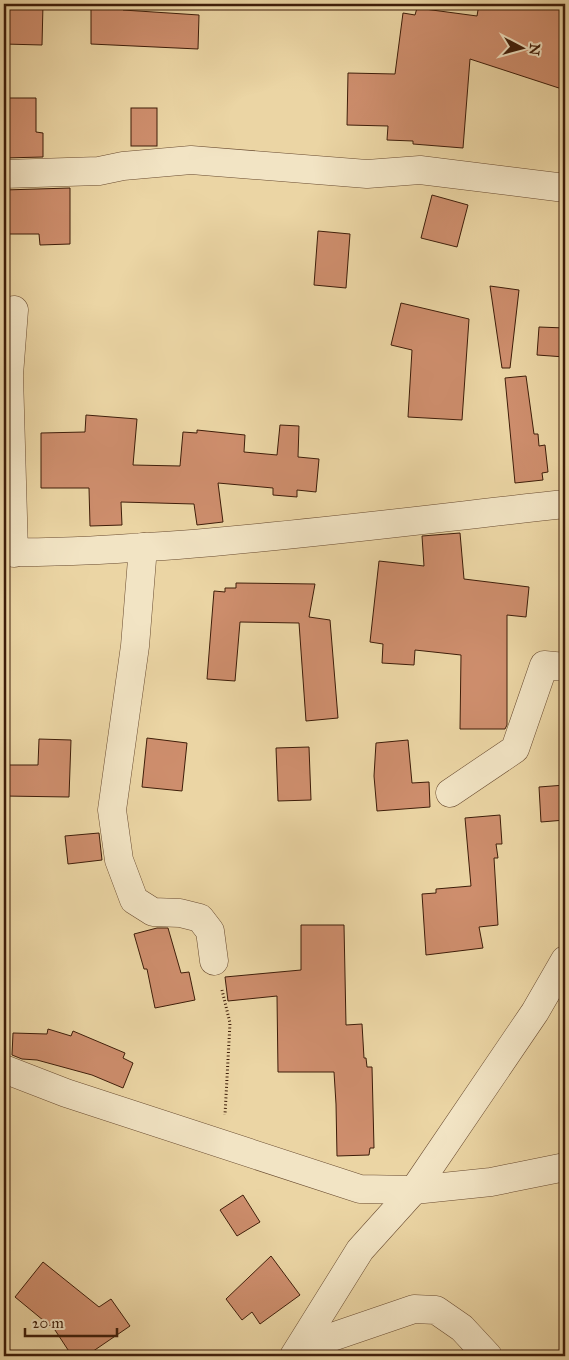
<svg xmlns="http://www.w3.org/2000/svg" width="569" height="1360" font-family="'IM FELL Great Primer',serif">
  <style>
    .building { fill: #ce8e6d; stroke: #3e1d09 }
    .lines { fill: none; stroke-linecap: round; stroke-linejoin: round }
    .minor-casing { stroke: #694b30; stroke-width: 29 }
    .path { stroke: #3e1d09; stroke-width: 3; stroke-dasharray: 1 2.5; stroke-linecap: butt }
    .minor { stroke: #f2e4c4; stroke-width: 28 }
  </style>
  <rect width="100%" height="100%" fill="#ebd5a4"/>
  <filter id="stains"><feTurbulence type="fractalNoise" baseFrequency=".004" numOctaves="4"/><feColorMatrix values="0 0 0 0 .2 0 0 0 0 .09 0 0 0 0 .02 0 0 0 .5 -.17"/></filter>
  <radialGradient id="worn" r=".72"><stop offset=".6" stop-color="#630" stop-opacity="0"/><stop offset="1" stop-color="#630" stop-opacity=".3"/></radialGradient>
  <!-- building -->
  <g class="building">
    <polygon points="4,4 43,4 42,45 4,44"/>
    <polygon points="91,4 123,4 123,10 199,15 198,49 91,44"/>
    <polygon points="479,4 565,4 565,90 470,59 463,148 413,144 413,141 387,140 388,126 347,125 348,73 395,74 403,13 415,15 417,8 477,16"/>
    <polygon points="4,98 36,98 36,132 43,133 43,157 4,158"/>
    <rect x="131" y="108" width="26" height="38"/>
    <polygon points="70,188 70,244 40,245 39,234 4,234 4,190"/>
    <polygon points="432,195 468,205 457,247 421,238"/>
    <polygon points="318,231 350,234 346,288 314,285"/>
    <polygon points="490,286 519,290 510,368 502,368"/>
    <polygon points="401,303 469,319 462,420 408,417 412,350 391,345"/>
    <polygon points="539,327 565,328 565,357 537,355"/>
    <polygon points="526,376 534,434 538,434 539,446 545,445 548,472 542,473 543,480 515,483 505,378"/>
    <polygon points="86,415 137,419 133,465 180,466 183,432 197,433 197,430 245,435 244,452 277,455 280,425 299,426 298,457 319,459 316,492 297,490 297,497 273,495 273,488 218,483 223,522 197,525 194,504 121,502 122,525 90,526 89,488 41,488 41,433 85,432"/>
    <polygon points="460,533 464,579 529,587 526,617 507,615 507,725 505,729 460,729 461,655 415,650 414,665 382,663 383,644 370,642 379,561 424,566 422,536"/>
    <polygon points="236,583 315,584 309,617 330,620 338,718 306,721 299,623 240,622 235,681 207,679 214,591 225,592 225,588 236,588"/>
    <polygon points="147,738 187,743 182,791 142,787"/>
    <polygon points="39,739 71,740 69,797 4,796 4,765 38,765"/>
    <polygon points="408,740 412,783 429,782 430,807 377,811 374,776 376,743"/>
    <polygon points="309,747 311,800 278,801 276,748"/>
    <polygon points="565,785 565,820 541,822 539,787"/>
    <polygon points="500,815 502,844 496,844 498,858 494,858 498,925 479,927 483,948 426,955 422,894 436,893 436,889 471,886 465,818"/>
    <polygon points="99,833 102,860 68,864 65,836"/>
    <polygon points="301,925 344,925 346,1025 362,1024 364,1058 366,1058 367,1067 372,1067 374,1148 370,1148 369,1155 337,1156 336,1104 334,1072 278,1072 277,996 228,1001 225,977 301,970"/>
    <polygon points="157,928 168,928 181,973 189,972 195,1000 155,1008 147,969 144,969 134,934"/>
    <polygon points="48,1029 71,1036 73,1031 125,1053 123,1058 133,1063 123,1088 92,1075 37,1060 22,1059 12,1055 13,1033 47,1034"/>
    <polygon points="243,1195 260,1222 237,1236 220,1210"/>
    <polygon points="271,1256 300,1295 260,1324 252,1312 242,1320 226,1299"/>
    <polygon points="43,1262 99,1307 111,1299 130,1326 86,1356 72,1356 55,1330 15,1297"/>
  </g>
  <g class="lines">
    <!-- minor casing -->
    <g class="minor-casing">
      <g id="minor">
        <polyline points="4,174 99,171 123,166 191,160 367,174 420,170 565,188"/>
        <polyline points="143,547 135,646 112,810 119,860 134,900 153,912 180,913 200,918 210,931 214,961"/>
        <path d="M4,552C62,553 120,549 178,545C307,535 436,518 565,504"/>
        <polyline points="14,553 9,375 14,310"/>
        <polyline points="450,793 515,749 544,665 565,667"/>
        <polyline points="4,1069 66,1093 360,1189 414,1190 491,1182 565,1167"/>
        <polyline points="306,1339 332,1337 414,1309 436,1310 462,1328 488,1356"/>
        <polyline points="294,1356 360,1250 414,1190 535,1012 565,960"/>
      </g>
    </g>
    <!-- path -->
    <polyline class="path" points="222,990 230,1023 225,1115"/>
    <!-- minor -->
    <use href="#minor" class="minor"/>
  </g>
  <!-- margin -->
  <rect width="569" height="1360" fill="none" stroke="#ebd5a4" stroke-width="20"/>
  <rect x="5" y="5" width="559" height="1350" fill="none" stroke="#3e1d09" stroke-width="2.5"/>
  <rect x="10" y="10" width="549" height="1340" fill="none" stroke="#3e1d09"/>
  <!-- north arrow -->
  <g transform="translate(522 48) rotate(96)" stroke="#f2e4c4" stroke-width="4" paint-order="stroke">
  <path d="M0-4L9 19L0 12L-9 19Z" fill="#3e1d09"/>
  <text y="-8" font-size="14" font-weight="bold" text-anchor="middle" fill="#3e1d09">N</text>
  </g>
  <!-- scale -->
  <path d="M25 1328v8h92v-8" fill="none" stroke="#3e1d09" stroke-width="2.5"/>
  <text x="32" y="1328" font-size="15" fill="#3e1d09" stroke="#f2e4c4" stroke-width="4" paint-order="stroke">20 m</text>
  <rect width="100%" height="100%" filter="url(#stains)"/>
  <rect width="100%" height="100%" fill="url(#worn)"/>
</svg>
